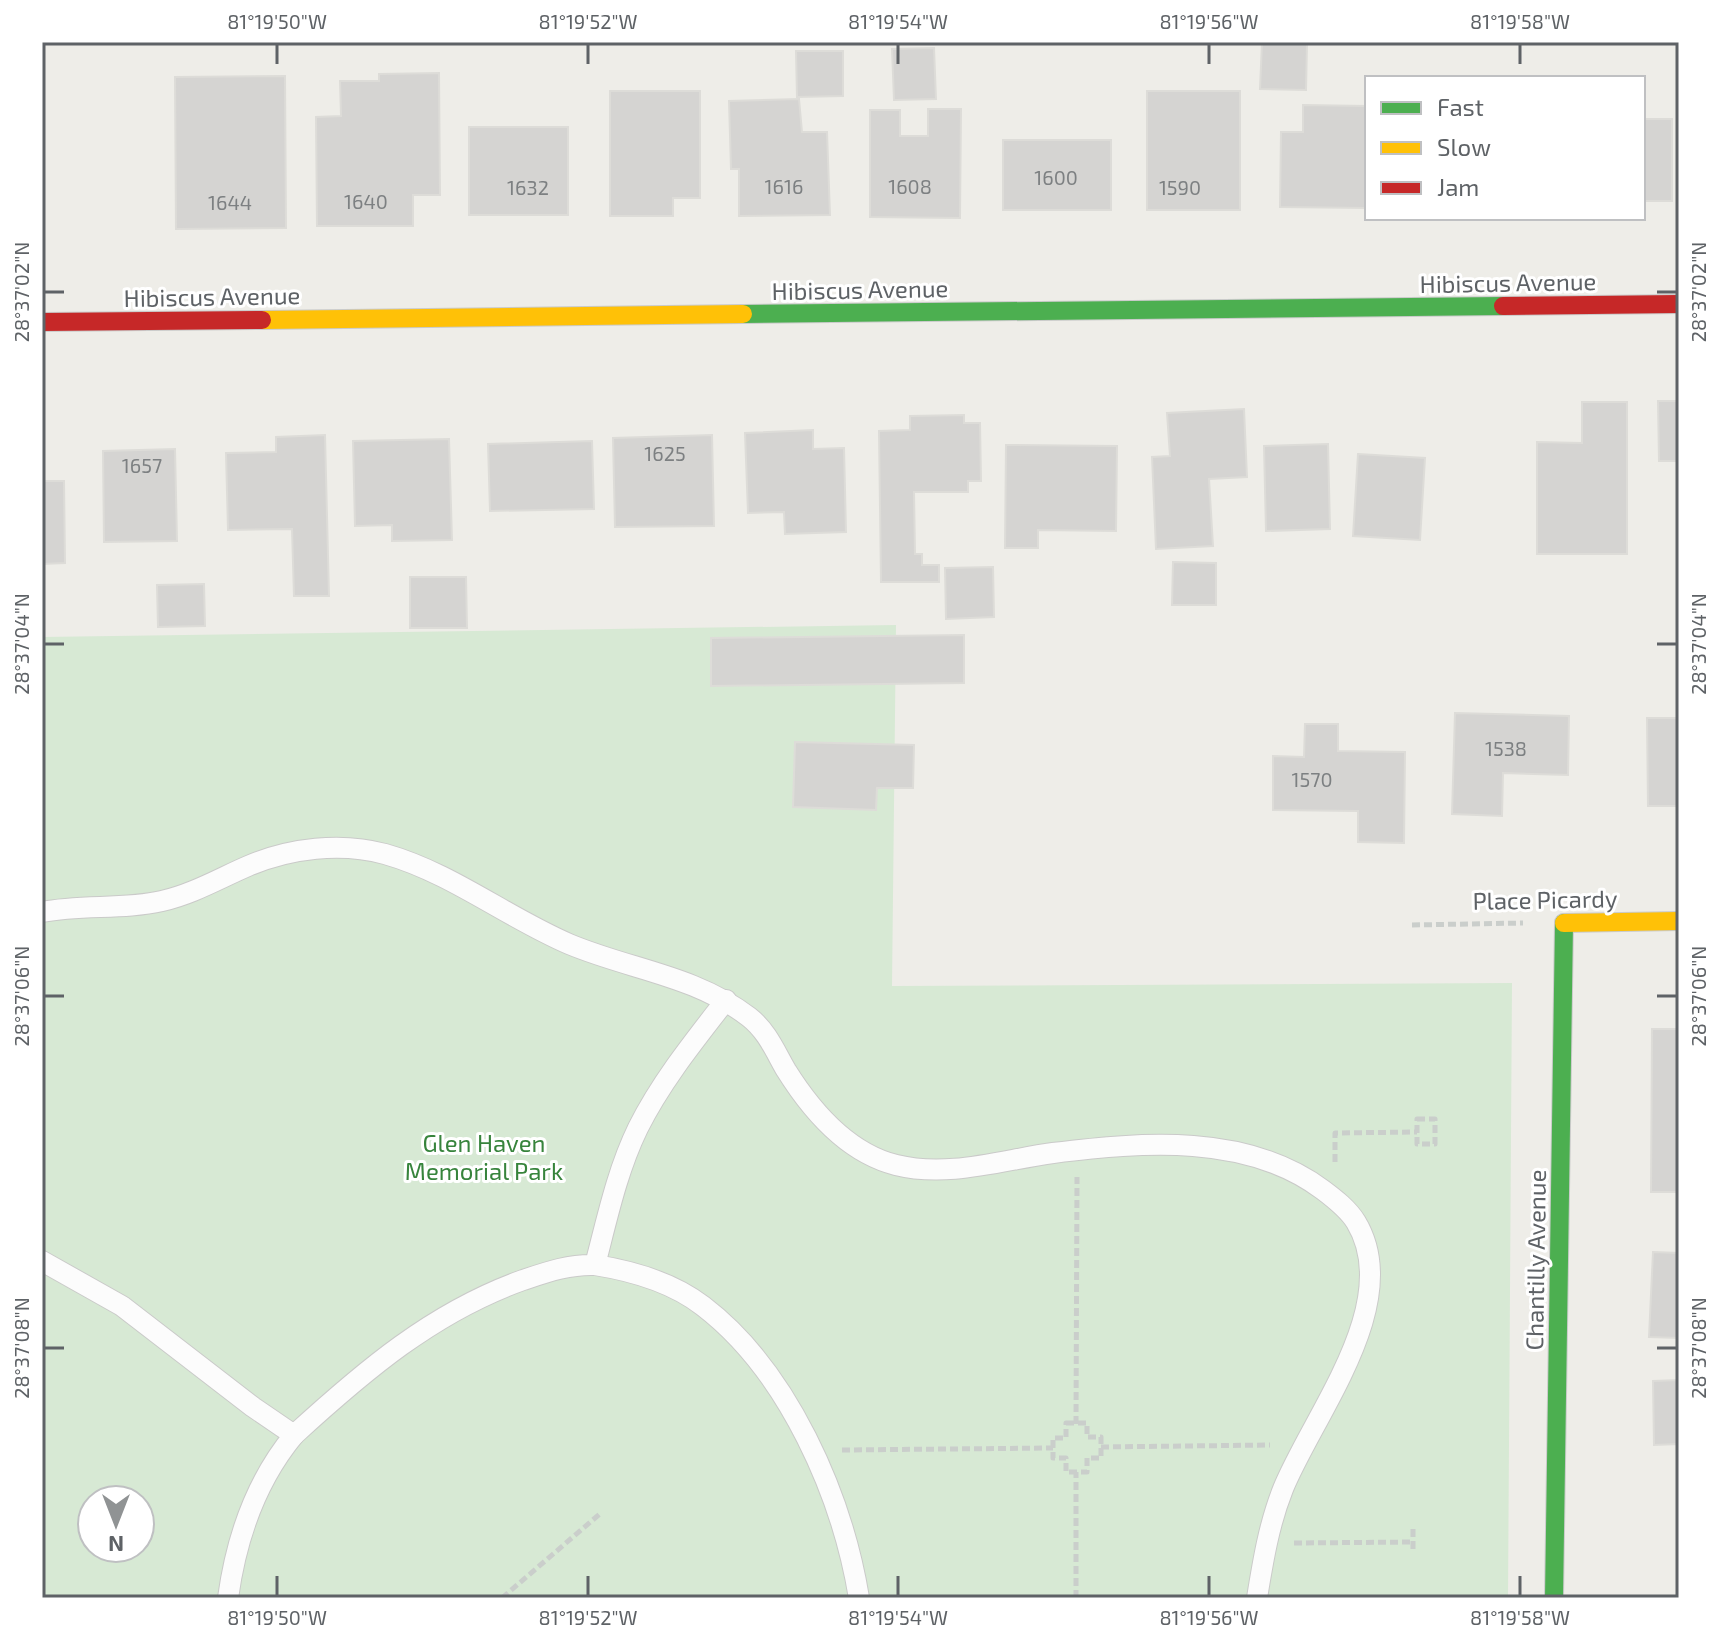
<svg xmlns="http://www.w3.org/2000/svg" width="1721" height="1640" font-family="'Exo 2',sans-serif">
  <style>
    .green { fill: #d7e9d4; fill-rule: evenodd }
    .building { fill: #d5d4d2; stroke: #dddcd8; stroke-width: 2 }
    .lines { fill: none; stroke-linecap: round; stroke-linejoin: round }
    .lane-casing { stroke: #cacac9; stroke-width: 22 }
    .fast-casing { stroke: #cacbca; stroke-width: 20 }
    .slow-casing { stroke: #cacbca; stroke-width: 20 }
    .jam-casing { stroke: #cacbca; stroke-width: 20 }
    .path { stroke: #cacecb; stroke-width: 5; stroke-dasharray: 8 4; stroke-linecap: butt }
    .lane { stroke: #fcfcfc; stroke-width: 20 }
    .fast { stroke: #4caf50; stroke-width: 18 }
    .slow { stroke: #ffc107; stroke-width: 18 }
    .jam { stroke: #c62828; stroke-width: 18 }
    .ticks { fill: none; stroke: #5e6266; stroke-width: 3 }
    .labels { text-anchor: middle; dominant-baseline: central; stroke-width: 6; stroke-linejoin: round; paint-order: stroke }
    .number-label { font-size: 20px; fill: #7d8082 }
    .street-label { font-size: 24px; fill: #5e6266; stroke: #fff }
    .park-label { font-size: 24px; fill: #37843c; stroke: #fff }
    .neatline { fill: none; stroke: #5e6266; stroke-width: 3 }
    .ticks-label { font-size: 20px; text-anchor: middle; fill: #5e6266 }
  </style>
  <rect width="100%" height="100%" fill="#eeede8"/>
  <!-- green -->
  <path class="green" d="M896,625L892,986L1512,983L1508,1598H42V637ZM92,1500H140V1548H92Z"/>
  <!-- building -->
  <g class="building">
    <polygon points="1262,42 1307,44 1306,90 1260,89"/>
    <polygon points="934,48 936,99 894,100 892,49"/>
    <polygon points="796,51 843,51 843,96 797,97"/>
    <polygon points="439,73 440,195 413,195 413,226 317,226 316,117 341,116 340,81 379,81 379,74"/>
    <polygon points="285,76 286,228 176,229 175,77"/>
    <polygon points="610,91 700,91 700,198 673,198 673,216 610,216"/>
    <rect x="1147" y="91" width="93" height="119"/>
    <polygon points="799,99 802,132 827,132 830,215 739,216 739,169 731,169 729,101"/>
    <polygon points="1303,105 1367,106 1367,208 1280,207 1281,132 1303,132"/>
    <polygon points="928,109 961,109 960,218 870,217 870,110 900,110 900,136 928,136"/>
    <rect x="1643" y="119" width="29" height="82"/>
    <rect x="469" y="127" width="99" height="88"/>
    <rect x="1003" y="140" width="108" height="70"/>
    <polygon points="1658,401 1679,401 1679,461 1659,461"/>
    <polygon points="1582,402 1627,402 1627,554 1537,554 1537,442 1582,443"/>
    <polygon points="1244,409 1247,477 1209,479 1213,546 1156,549 1152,457 1170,456 1167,413"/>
    <polygon points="964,415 964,423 980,423 981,481 968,481 968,492 914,492 915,554 922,554 922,565 939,565 939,582 881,582 879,431 910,430 910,416"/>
    <polygon points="813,430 813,449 844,448 846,532 785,534 784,512 748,513 745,433"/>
    <polygon points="325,435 329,596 294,596 292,529 228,530 226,453 276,452 276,437"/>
    <polygon points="712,435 714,526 615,527 613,438"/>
    <polygon points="449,439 452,540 392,541 392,525 355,526 353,441"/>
    <polygon points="592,441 594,509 490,511 488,444"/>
    <polygon points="1328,444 1330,529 1266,531 1264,446"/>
    <polygon points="1006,445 1117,446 1116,531 1038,530 1038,548 1005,548"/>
    <polygon points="175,449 177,541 104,542 103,451"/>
    <polygon points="1358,454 1425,458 1420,540 1353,536"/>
    <polygon points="42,481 64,481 65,563 42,564"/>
    <polygon points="1173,562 1216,563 1216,605 1172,605"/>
    <polygon points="993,567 994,617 946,619 945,568"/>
    <polygon points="410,577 466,577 467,628 410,628"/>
    <polygon points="204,584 205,626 158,627 157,585"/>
    <polygon points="964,635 964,683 711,686 711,638"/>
    <polygon points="1455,713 1569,716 1568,775 1503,773 1502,816 1452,814"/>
    <polygon points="1647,718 1679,718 1679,806 1648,806"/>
    <polygon points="1305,724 1338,724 1338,751 1405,752 1404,843 1358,842 1358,811 1273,810 1273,756 1304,757"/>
    <polygon points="795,742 914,745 913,788 877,788 876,810 793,807"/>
    <polygon points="1652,1029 1679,1029 1679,1192 1651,1192"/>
    <polygon points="1653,1252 1679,1253 1679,1338 1649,1337"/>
    <polygon points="1679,1380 1679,1468 1679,1444 1654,1445 1653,1381"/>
  </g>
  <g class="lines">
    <!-- lane casing -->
    <g class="lane-casing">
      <g id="lane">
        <path d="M42,912C82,904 123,910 162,901C193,894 220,878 248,866C290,848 341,842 385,854C452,873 506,917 569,944C631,970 694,975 749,1017C767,1031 775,1051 786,1070C811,1110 848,1153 896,1165C948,1178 1002,1160 1053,1153C1143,1142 1247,1133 1323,1190C1335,1199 1348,1209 1356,1222C1405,1303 1313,1415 1283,1489C1269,1524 1263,1561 1257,1598"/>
        <path d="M42,1261L122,1306L253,1407L294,1435C364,1371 433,1312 523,1280C547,1272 570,1264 595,1265C607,1219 617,1171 638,1128C661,1082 694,1041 726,1000"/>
        <path d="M595,1265C633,1271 672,1282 703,1306C788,1371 842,1495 859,1598"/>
        <path d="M228,1598C236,1540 256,1481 294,1435"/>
      </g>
    </g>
    <!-- fast casing -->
    <g class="fast-casing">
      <g id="fast">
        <polyline points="743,314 1503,306"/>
        <polyline points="1554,1598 1564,923"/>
      </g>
    </g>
    <!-- slow casing -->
    <g class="slow-casing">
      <g id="slow">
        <polyline points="262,320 743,314"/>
        <polyline points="1564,923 1679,921"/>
      </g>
    </g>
    <!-- jam casing -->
    <g class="jam-casing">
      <g id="jam">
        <polyline points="1503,306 1679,304"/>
        <polyline points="42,322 262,320"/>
      </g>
    </g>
    <!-- path -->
    <g class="path">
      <polyline points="1412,925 1523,923"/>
      <rect x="1417" y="1119" width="18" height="25"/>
      <polyline points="1335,1162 1335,1133 1417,1132"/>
      <polygon points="1066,1423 1087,1423 1087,1437 1101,1437 1101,1458 1087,1458 1087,1472 1066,1472 1066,1458 1053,1458 1053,1438 1066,1438"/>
      <polyline points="1076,1424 1077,1177"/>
      <polyline points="1101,1447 1270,1445"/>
      <polyline points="842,1450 1053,1448"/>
      <polyline points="1413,1529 1413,1553"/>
      <polyline points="1294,1543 1413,1542"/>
      <polyline points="502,1598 602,1512"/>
      <polyline points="1076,1598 1076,1472"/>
    </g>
    <!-- lane -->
    <use href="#lane" class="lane"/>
    <!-- fast -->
    <use href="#fast" class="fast"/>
    <!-- slow -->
    <use href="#slow" class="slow"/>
    <!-- jam -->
    <use href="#jam" class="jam"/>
  </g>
  <!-- ticks -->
  <path class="ticks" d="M277,44V64M588,44V64M898,44V64M1209,44V64M1520,44V64M44,292H64M1657,292H1677M44,644H64M1657,644H1677M44,996H64M1657,996H1677M44,1348H64M1657,1348H1677M277,1576V1596M588,1576V1596M898,1576V1596M1209,1576V1596M1520,1576V1596"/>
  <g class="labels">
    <!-- number labels -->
    <g class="number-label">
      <text x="1056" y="177">1600</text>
      <text x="784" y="186">1616</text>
      <text x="910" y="186">1608</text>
      <text x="528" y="187">1632</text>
      <text x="1180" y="187">1590</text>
      <text x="366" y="201">1640</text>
      <text x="230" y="202">1644</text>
      <text x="665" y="453">1625</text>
      <text x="142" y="465">1657</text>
      <text x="1506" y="748">1538</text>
      <text x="1312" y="779">1570</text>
    </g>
    <!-- street labels -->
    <g class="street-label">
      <text transform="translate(1508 282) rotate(-1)">Hibiscus Avenue</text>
      <text transform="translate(860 289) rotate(-1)">Hibiscus Avenue</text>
      <text transform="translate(212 296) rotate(-1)">Hibiscus Avenue</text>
      <text transform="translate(1545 899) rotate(-1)">Place Picardy</text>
      <text transform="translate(1535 1260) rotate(-89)">Chantilly Avenue</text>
    </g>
    <!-- park labels -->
    <g class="park-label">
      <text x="484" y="1142">Glen Haven<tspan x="484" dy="28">Memorial Park</tspan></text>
    </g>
  </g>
  <!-- border -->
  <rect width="1721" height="1640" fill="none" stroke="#ffffff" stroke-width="88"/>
  <!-- legend -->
  <rect x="1365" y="76" width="280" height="144" fill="#ffffff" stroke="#bfc0c2" stroke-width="2"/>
  <rect x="1381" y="102" width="40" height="12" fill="#4caf50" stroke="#bfc0c2" stroke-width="2"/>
  <text x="1437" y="116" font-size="24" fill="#5e6266">Fast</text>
  <rect x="1381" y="142" width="40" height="12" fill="#ffc107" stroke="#bfc0c2" stroke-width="2"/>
  <text x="1437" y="156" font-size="24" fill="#5e6266">Slow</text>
  <rect x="1381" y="182" width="40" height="12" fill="#c62828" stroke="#bfc0c2" stroke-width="2"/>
  <text x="1437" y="196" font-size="24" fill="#5e6266">Jam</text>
  <!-- north arrow -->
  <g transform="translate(116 1524) rotate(180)"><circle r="38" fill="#ffffff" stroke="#bfc0c2" stroke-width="2"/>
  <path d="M0-6L14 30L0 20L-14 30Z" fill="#909394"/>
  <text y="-12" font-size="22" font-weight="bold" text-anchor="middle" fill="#5e6266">N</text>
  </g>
  <rect x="44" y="44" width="1633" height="1552" class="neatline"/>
  <g class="ticks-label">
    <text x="277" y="29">81°19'50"W</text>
    <text x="588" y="29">81°19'52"W</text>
    <text x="898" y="29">81°19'54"W</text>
    <text x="1209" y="29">81°19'56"W</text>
    <text x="1520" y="29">81°19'58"W</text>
    <text transform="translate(1699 292) rotate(-90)" y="7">28°37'02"N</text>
    <text transform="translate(22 292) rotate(-90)" y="7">28°37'02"N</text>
    <text transform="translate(1699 644) rotate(-90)" y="7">28°37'04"N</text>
    <text transform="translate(22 644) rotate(-90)" y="7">28°37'04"N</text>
    <text transform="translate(1699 996) rotate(-90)" y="7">28°37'06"N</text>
    <text transform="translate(22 996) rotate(-90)" y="7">28°37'06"N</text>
    <text transform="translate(1699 1348) rotate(-90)" y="7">28°37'08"N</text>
    <text transform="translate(22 1348) rotate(-90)" y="7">28°37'08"N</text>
    <text x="277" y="1625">81°19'50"W</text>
    <text x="588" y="1625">81°19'52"W</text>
    <text x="898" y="1625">81°19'54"W</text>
    <text x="1209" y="1625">81°19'56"W</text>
    <text x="1520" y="1625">81°19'58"W</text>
  </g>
</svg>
